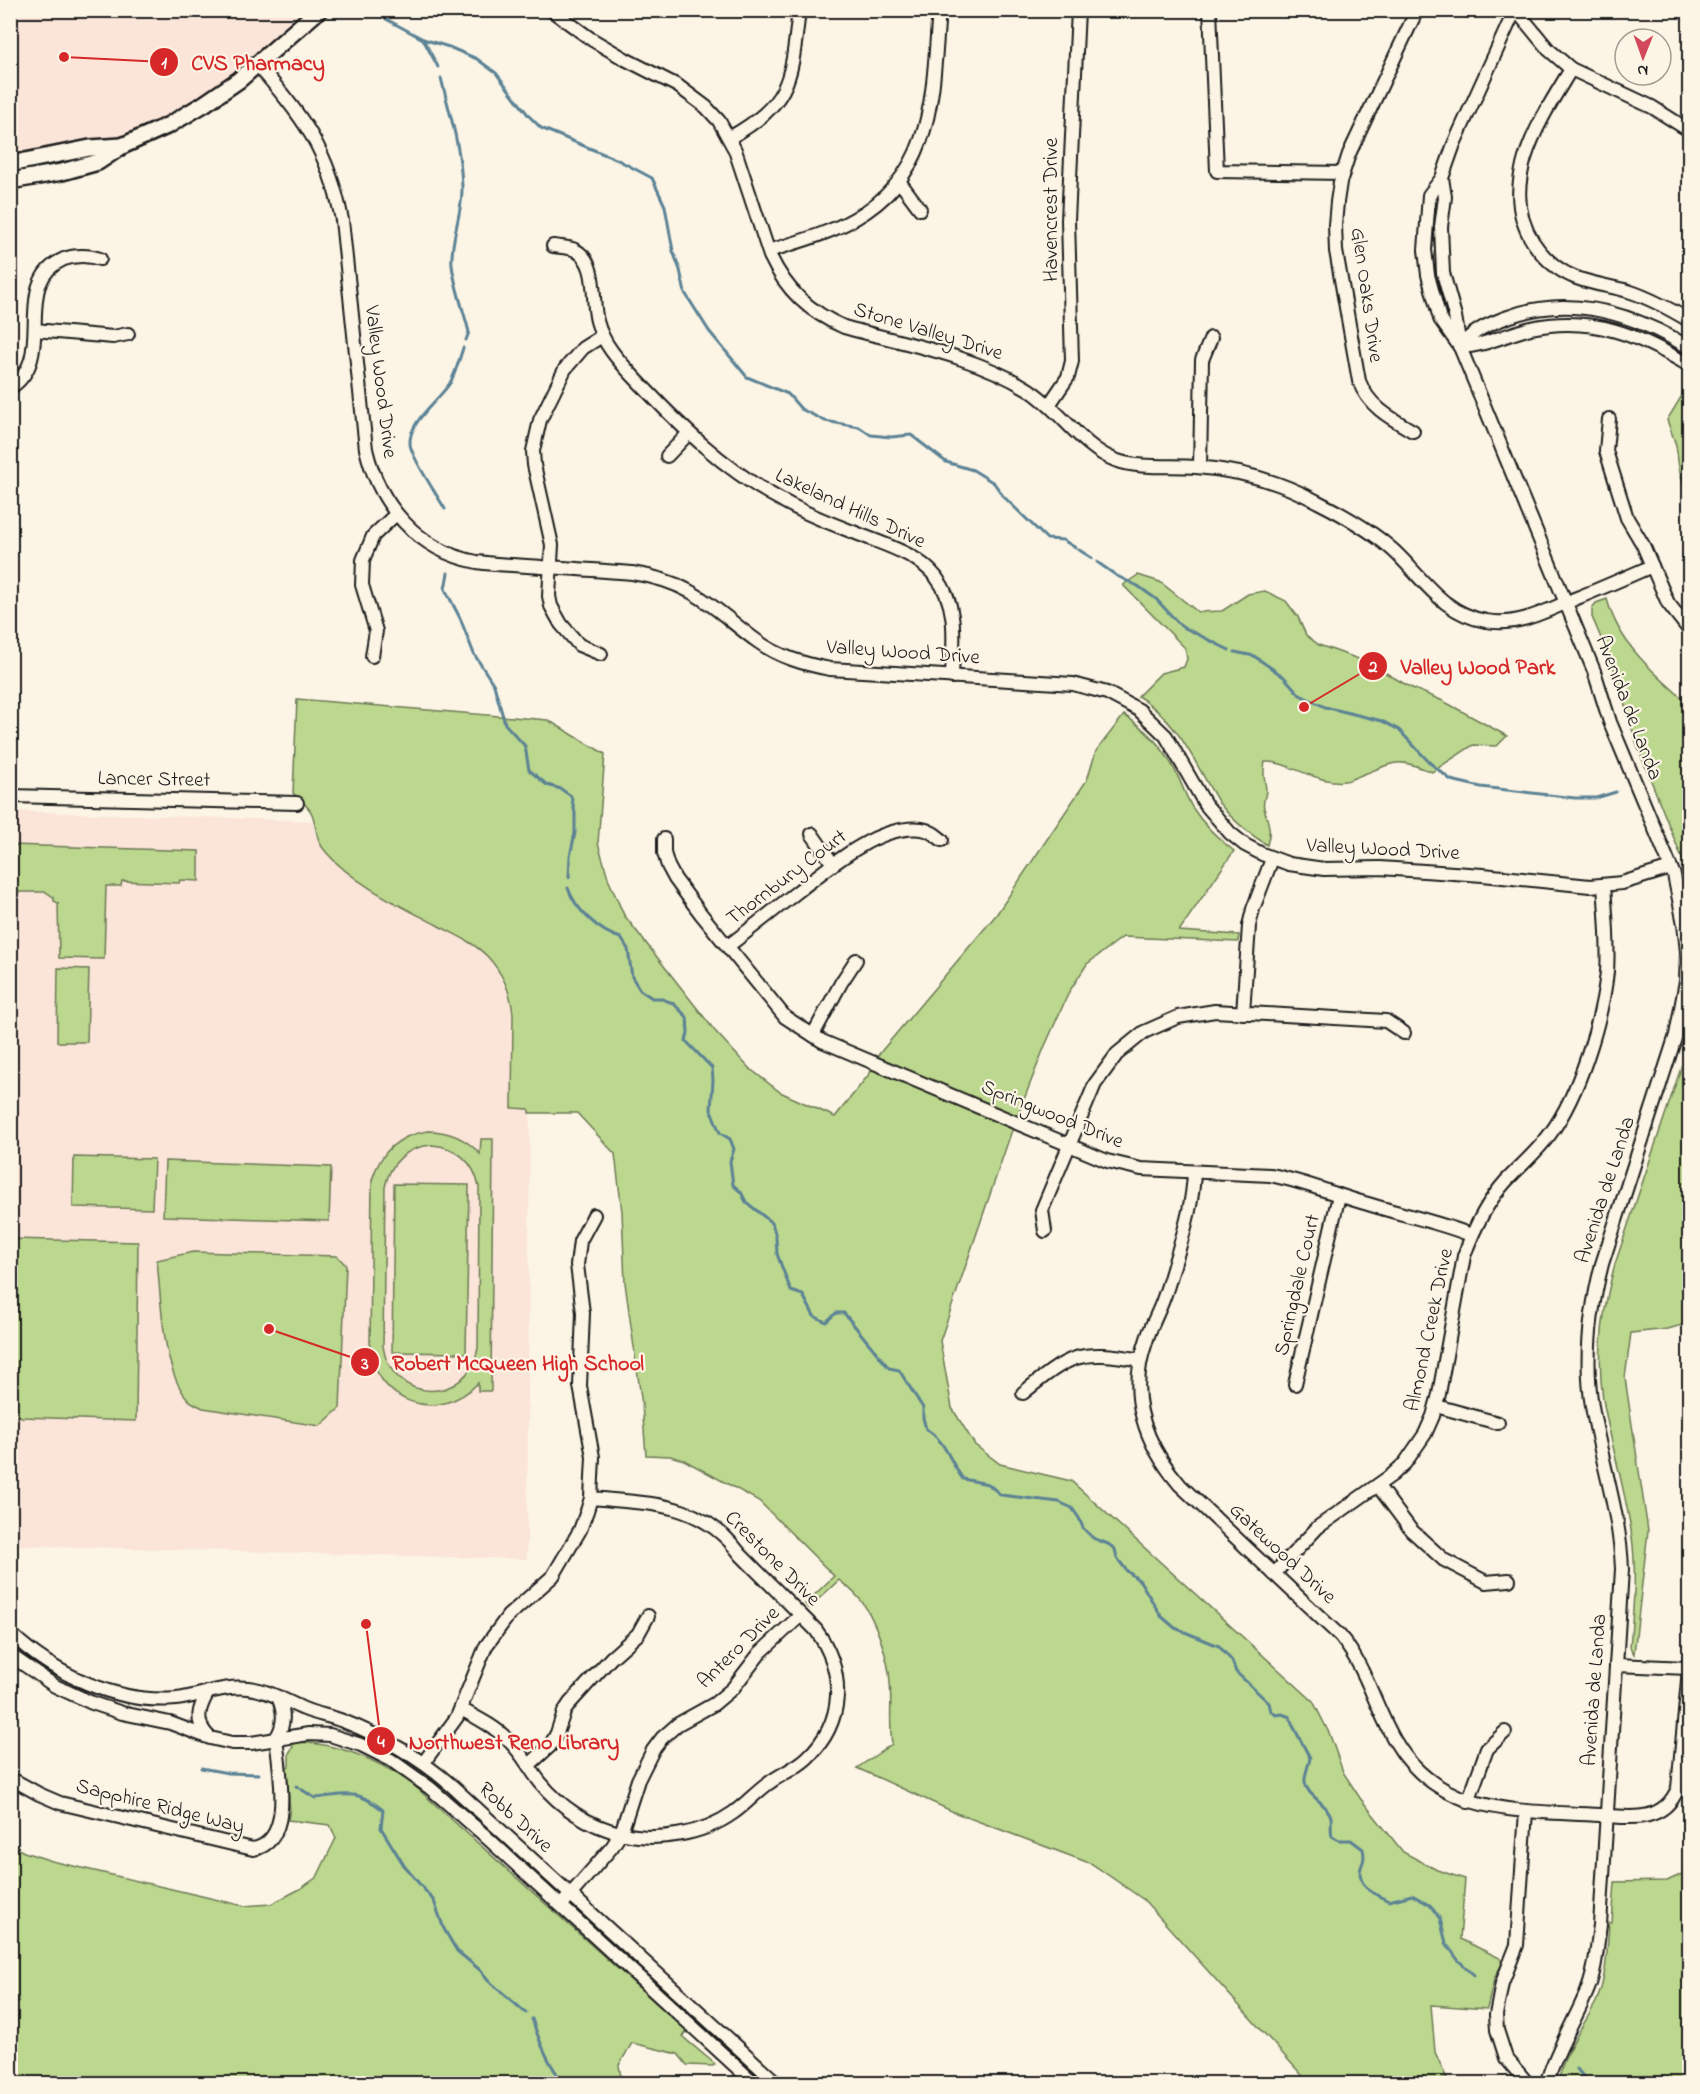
<svg xmlns="http://www.w3.org/2000/svg" width="1700" height="2094" font-family="'Indie Flower',sans-serif">
  <style>
    .built { fill: #fbe4d8 }
    .green { fill: #bcd78e; stroke: #6c7a55; stroke-width: 1.5; fill-rule: evenodd }
    .lines { fill: none; stroke-linecap: round; stroke-linejoin: round }
    .stream { stroke: #5b8295; stroke-width: 3 }
    .minor-casing { stroke: #1c1c1c; stroke-width: 16 }
    .major-casing { stroke: #1c1c1c; stroke-width: 20 }
    .minor { stroke: #fcf5e5; stroke-width: 12 }
    .major { stroke: #fcf5e5; stroke-width: 15 }
    .labels { text-anchor: middle; dominant-baseline: central; stroke-width: 4.5; stroke-linejoin: round; paint-order: stroke }
    .street-label { font-size: 21px; fill: #1c1c1c; stroke: #fcf5e5 }
    .leader { fill: none; stroke: #d62828; stroke-width: 2 }
    .callout-dot { fill: #d62828; stroke: #fcf5e5; stroke-width: 2 }
    .mark-label { font-size: 18px; text-anchor: middle; font-weight: bold; fill: #fff }
    .callout-label { font-size: 22px; text-anchor: middle; font-weight: bold; fill: #d62828; stroke: #fcf5e5; stroke-width: 4.5; stroke-linejoin: round; paint-order: stroke }
  </style>
  <rect width="100%" height="100%" fill="#fcf5e5"/>
  <filter id="ink" filterUnits="userSpaceOnUse"><feTurbulence type="fractalNoise" baseFrequency=".0167" numOctaves="2"/><feDisplacementMap in="SourceGraphic" scale="12" xChannelSelector="R" yChannelSelector="G"/><feConvolveMatrix kernelMatrix="1 2 1 2 8 2 1 2 1" color-interpolation-filters="sRGB"/></filter>
  <g filter="url(#ink)">
    <!-- built -->
    <g class="built">
      <polygon points="11,11 319,11 239,80 139,140 18,155 11,154"/>
      <polygon points="11,811 313,821 316,837 348,872 383,896 472,943 488,957 498,971 511,999 513,1014 512,1108 530,1109 527,1559 11,1545"/>
    </g>
    <!-- green -->
    <g class="green">
      <polygon points="1689,384 1690,384 1689,503 1679,468 1676,445 1667,420"/>
      <path d="M1138,575L1160,582L1198,612L1222,611L1248,594L1265,591L1286,601L1298,617L1306,635L1319,645L1367,662L1410,687L1443,701L1507,736L1497,746L1473,745L1432,772C1399,759 1399,760 1367,773C1360,775 1352,780 1345,781C1317,785 1287,760 1265,762C1262,774 1265,778 1266,790C1266,796 1262,803 1264,808C1268,822 1272,830 1267,845C1248,833 1233,821 1219,803C1193,761 1182,725 1138,696L1161,673L1184,667L1187,659L1185,648L1123,585Z"/>
      <path d="M1607,599C1619,645 1655,674 1689,704V876L1638,748L1613,666L1592,617V608L1596,603Z"/>
      <path d="M297,699L548,720L605,754L598,843L609,881L624,915L715,1031L749,1068L780,1092L835,1117L870,1073L879,1054L996,915L1087,780L1096,751L1124,715C1144,728 1160,743 1172,765C1180,778 1184,793 1192,807C1203,824 1217,838 1234,851L1179,931L1239,935L1238,942L1123,937L1087,964L1069,992L1044,1048L1011,1133L940,1341L952,1408L975,1445L1000,1464L1071,1481L1313,1701L1330,1735L1343,1772L1360,1798L1403,1852L1437,1870L1465,1879L1460,1939L1504,1960L1494,1979L1487,2009L1431,2005L1435,2052L1449,2083H1309L1144,1900L1092,1864L956,1813L857,1768L892,1744C889,1723 892,1703 890,1683C889,1658 874,1614 857,1596C852,1590 845,1585 839,1580L809,1608L805,1604L834,1576L759,1501L684,1460L670,1456L646,1455L642,1405L625,1283L622,1212L615,1154L577,1113H529V1109L512,1108L513,1014C511,993 502,972 487,956C473,942 454,934 437,925C401,906 352,883 326,852C315,840 317,827 312,814C309,806 299,799 293,793Z"/>
      <polygon points="11,845 199,851 199,881 180,880 179,883 122,881 121,886 106,886 104,959 59,958 58,903 54,901 53,897 46,892 11,892"/>
      <polygon points="58,968 89,969 87,1042 57,1042"/>
      <path d="M1689,1044V1323L1668,1329L1631,1333L1625,1378L1648,1531L1634,1654L1630,1647C1633,1610 1637,1574 1632,1537C1626,1491 1611,1446 1603,1399C1596,1353 1603,1308 1615,1264Z"/>
      <path d="M428,1131C449,1131 466,1138 480,1154L481,1139H493L491,1391H478V1383C438,1425 375,1403 370,1346L372,1180C380,1152 399,1135 428,1131ZM432,1145C457,1147 474,1162 479,1187L478,1348C468,1406 391,1404 383,1346L385,1187C390,1162 407,1147 432,1145Z"/>
      <polygon points="74,1157 154,1159 152,1209 73,1207"/>
      <polygon points="165,1161 331,1167 329,1221 163,1216"/>
      <polygon points="394,1184 469,1185 466,1353 392,1352"/>
      <polygon points="11,1239 138,1242 136,1421 22,1417 11,1414"/>
      <path d="M193,1252L337,1256L346,1265L340,1408L320,1426L203,1408C197,1405 191,1403 187,1398C162,1370 161,1297 157,1260Z"/>
      <path d="M299,1742C340,1744 374,1759 409,1781L687,2031L683,2037L715,2064L713,2066L687,2065L678,2054L632,2043L619,2065L622,2083H11V1845L24,1852L52,1861L244,1906L271,1904L300,1889L317,1877L336,1838L330,1825L288,1820L290,1810L286,1767L289,1766V1753L293,1747L291,1745Z"/>
      <path d="M1689,1871V2083H1559C1560,2056 1584,2026 1596,2002C1607,1977 1607,1950 1609,1923H1612L1615,1882L1667,1881Z"/>
    </g>
    <g class="lines">
      <!-- stream -->
      <g class="stream">
        <polyline points="386,19 423,39 438,67"/>
        <polyline points="423,39 449,47 477,59 496,73 529,116 541,128 618,160 652,178 665,206 673,251 680,270 685,293 709,331 747,377 788,394 801,409 825,421 859,427 871,435 891,437 911,435 946,462 973,470 994,483 1003,496 1047,539 1063,540 1092,558"/>
        <path d="M441,78C450,114 461,149 462,187C463,213 450,239 452,265C454,284 464,312 469,332L466,340"/>
        <path d="M445,509C437,495 411,457 410,444C408,422 440,399 450,383C456,372 459,360 463,348"/>
        <polyline points="1097,562 1117,576 1138,586 1156,599 1181,626 1229,650"/>
        <polyline points="448,573 445,589 460,618 474,654 494,685 505,724 525,746 529,770 547,785 561,789 571,796 575,813 575,833 570,856 569,877"/>
        <polyline points="1235,652 1254,656 1284,677 1300,695 1325,707 1382,721 1399,730 1430,763 1451,780 1481,787 1575,798 1596,798 1616,792"/>
        <path d="M568,888C575,909 599,932 621,938L628,949L632,977L640,990L652,998H659L673,1003L687,1017L688,1033L686,1041L712,1068L713,1080L711,1110L720,1133L730,1139L734,1149L730,1161L733,1185L741,1192L746,1202L772,1223L776,1237L777,1254L791,1291L803,1295L814,1316L826,1322L836,1313H844L889,1368L899,1370L923,1408V1418L926,1429C947,1442 949,1461 963,1479L988,1484L1001,1495L1059,1502L1072,1508L1079,1518L1083,1528L1093,1538L1108,1544L1115,1549L1117,1558L1127,1571L1140,1581L1161,1616L1175,1628L1219,1646L1232,1661L1236,1672L1269,1703L1271,1711L1276,1715L1282,1714L1290,1717L1292,1724L1310,1758C1309,1765 1304,1775 1305,1782C1307,1797 1327,1802 1331,1817C1332,1823 1330,1829 1332,1836L1339,1840H1351L1363,1849C1366,1863 1361,1862 1360,1872C1360,1889 1376,1895 1389,1901L1412,1895L1430,1905L1440,1919L1446,1943L1458,1960L1474,1975"/>
        <polyline points="201,1768 228,1773 259,1774"/>
        <path d="M296,1786L315,1798C347,1795 355,1788 383,1810L381,1828L405,1867L434,1901L444,1929L457,1951L480,1970L491,1983L526,2013"/>
        <path d="M532,2019C540,2043 548,2063 564,2084"/>
        <polyline points="1577,2069 1586,2080 1586,2084"/>
      </g>
      <!-- minor casing -->
      <g class="minor-casing">
        <g id="minor">
          <path d="M551,10L591,39L625,59L678,86L706,107L719,121L735,150L770,256C786,290 809,312 844,327C905,344 973,355 1028,389C1060,409 1081,447 1115,460C1138,469 1172,465 1196,467C1238,470 1281,482 1318,502C1344,515 1372,531 1394,551C1423,578 1443,614 1486,621C1518,627 1548,610 1577,598C1602,588 1627,577 1652,566"/>
          <polyline points="1210,10 1217,171 1343,173"/>
          <polyline points="1516,10 1548,49 1571,69 1652,107 1690,131"/>
          <path d="M257,64C303,118 328,148 342,220L366,449C379,505 418,551 477,562C498,565 520,565 541,567C571,568 602,571 632,573C652,576 671,581 689,591C714,604 734,625 757,641C779,657 804,664 830,669L1073,684L1107,693L1139,710L1166,736L1205,804L1230,833L1245,845L1262,854L1289,864L1324,869L1380,868L1483,875L1590,886L1622,883L1671,868"/>
          <path d="M1571,69C1541,119 1496,184 1533,242C1543,257 1557,270 1574,277C1591,284 1610,286 1628,291C1650,298 1670,309 1690,321"/>
          <path d="M729,138C793,102 791,78 799,10"/>
          <path d="M1442,178L1429,195L1425,250L1428,275L1440,319L1460,347L1594,671L1610,722L1674,875L1684,924L1687,952L1686,981L1676,1035L1602,1264C1590,1311 1584,1358 1592,1406C1601,1461 1620,1513 1622,1569L1600,1925C1597,1946 1596,1969 1588,1989C1576,2019 1558,2047 1548,2078"/>
          <polyline points="899,181 920,209"/>
          <path d="M553,246C560,247 570,247 575,250C599,262 591,300 597,321C603,344 618,360 634,377C679,425 724,470 783,501C809,516 838,526 866,537C891,547 918,555 936,577C959,606 953,642 952,677"/>
          <path d="M769,251C797,242 828,234 854,219C936,173 932,92 939,10"/>
          <polyline points="35,330 113,337 128,334"/>
          <polyline points="1460,347 1455,316 1443,273 1441,227 1445,197 1442,178 1454,144 1515,10"/>
          <path d="M1460,347C1474,330 1485,326 1505,318C1570,293 1633,313 1690,348"/>
          <path d="M1460,347C1485,346 1507,334 1531,328C1592,315 1639,335 1690,366"/>
          <path d="M10,388C59,357 9,283 64,259C75,255 89,255 100,259"/>
          <polyline points="1049,405 1068,377 1072,361 1068,220 1078,10"/>
          <polyline points="1609,419 1606,451 1627,518 1643,545 1668,603 1690,631"/>
          <path d="M1413,431C1390,418 1369,407 1359,381L1336,251L1335,225L1337,202L1340,182L1349,154L1417,10"/>
          <polyline points="667,456 688,434"/>
          <polyline points="1200,467 1202,360 1211,338"/>
          <polyline points="601,654 579,645 561,624 551,606 549,596 552,545 534,465 533,451 540,420 565,369 583,348 602,336"/>
          <polyline points="372,656 376,631 362,585 363,560 373,536 396,514"/>
          <polyline points="10,796 297,803"/>
          <polyline points="812,834 833,864"/>
          <path d="M664,839V853L668,866L675,879L701,914L785,1017L822,1041L1107,1161L1141,1169L1270,1175C1304,1181 1335,1195 1368,1204C1403,1215 1438,1222 1471,1235"/>
          <path d="M728,946C752,928 774,910 797,892C829,867 878,824 922,829C930,830 936,835 942,840"/>
          <polyline points="1243,1013 1249,926 1253,909 1272,859"/>
          <polyline points="813,1035 841,983 856,960"/>
          <path d="M1194,1172C1193,1200 1186,1225 1178,1252C1173,1268 1169,1284 1163,1300C1158,1314 1150,1327 1146,1342C1127,1395 1145,1444 1180,1485L1340,1636C1367,1669 1374,1705 1395,1741C1440,1818 1523,1810 1600,1815C1631,1818 1664,1823 1678,1788L1690,1658"/>
          <polyline points="1045,1231 1042,1210 1095,1084 1117,1054 1144,1032 1178,1017 1215,1011 1386,1021 1404,1033"/>
          <polyline points="1295,1384 1339,1195"/>
          <path d="M1023,1393C1071,1354 1079,1349 1141,1360"/>
          <polyline points="1436,1406 1498,1423"/>
          <polyline points="1690,1428 1690,1431"/>
          <polyline points="1378,1486 1411,1530 1444,1560 1486,1582 1509,1580"/>
          <path d="M1274,1574L1318,1527L1392,1475L1405,1463L1425,1434L1433,1416L1439,1394L1464,1256C1474,1228 1486,1203 1506,1181C1521,1165 1537,1152 1550,1134C1579,1095 1602,1020 1607,972C1609,944 1606,914 1604,886"/>
          <path d="M10,1633C53,1674 117,1704 176,1699C201,1696 223,1685 248,1688C268,1690 285,1701 304,1709C316,1714 330,1716 343,1721C384,1737 419,1757 452,1786L778,2084"/>
          <polyline points="10,1655 55,1686 92,1703 122,1713 170,1723 210,1738 232,1743 251,1743 309,1734 330,1735 361,1745 391,1760 430,1788 483,1834 755,2084"/>
          <polyline points="1616,1665 1688,1668"/>
          <path d="M461,1709C477,1718 494,1726 507,1739C521,1751 529,1768 540,1782C560,1807 589,1826 620,1833C657,1842 702,1835 733,1813C746,1804 756,1792 769,1783C781,1774 795,1769 807,1758C845,1722 846,1672 816,1630L741,1555C701,1501 652,1504 591,1498"/>
          <path d="M208,1736C194,1721 199,1708 208,1692"/>
          <path d="M276,1738C285,1725 285,1712 278,1697"/>
          <polyline points="424,1762 457,1717 486,1646 508,1616 553,1576 580,1530 587,1511 591,1498 593,1457 580,1386 583,1313 577,1265 580,1241 594,1215"/>
          <polyline points="529,1765 550,1746 557,1733 564,1712 570,1703 611,1658 638,1634 648,1616"/>
          <path d="M10,1778L39,1794L60,1803L253,1849C295,1842 279,1769 276,1738"/>
          <polyline points="1468,1802 1487,1749 1505,1732"/>
          <polyline points="1526,1811 1517,1945 1502,1983 1496,2015 1497,2030 1506,2058 1528,2084"/>
          <polyline points="565,1901 612,1847 621,1833 638,1780 653,1750 662,1738 678,1724 714,1704 733,1688 760,1653 801,1615"/>
        </g>
      </g>
      <!-- major casing -->
      <g class="major-casing">
        <g id="major">
          <polyline points="10,164 90,148 122,146"/>
          <polyline points="10,181 62,172 98,162 122,146 169,125 204,104 239,80 319,10"/>
        </g>
      </g>
      <!-- minor -->
      <use href="#minor" class="minor"/>
      <!-- major -->
      <use href="#major" class="major"/>
    </g>
  </g>
  <g class="labels">
    <!-- street labels -->
    <g class="street-label">
      <text transform="translate(1052 210) rotate(-90)">Havencrest Drive</text>
      <text transform="translate(1366 295) rotate(82)">Glen Oaks Drive</text>
      <text transform="translate(928 332) rotate(17)">Stone Valley Drive</text>
      <text transform="translate(380 382) rotate(83)">Valley Wood Drive</text>
      <text transform="translate(850 509) rotate(25)">Lakeland Hills Drive</text>
      <text transform="translate(903 653) rotate(4)">Valley Wood Drive</text>
      <text transform="translate(1628 708) rotate(69)">Avenida de Landa</text>
      <text transform="translate(154 780) rotate(1)">Lancer Street</text>
      <text transform="translate(1383 850) rotate(3)">Valley Wood Drive</text>
      <text transform="translate(787 878) rotate(-37)">Thornbury Court</text>
      <text transform="translate(1052 1115) rotate(22)">Springwood Drive</text>
      <text transform="translate(1606 1190) rotate(-72)">Avenida de Landa</text>
      <text transform="translate(1298 1285) rotate(-77)">Springdale Court</text>
      <text transform="translate(1430 1330) rotate(-78)">Almond Creek Drive</text>
      <text transform="translate(1282 1554) rotate(43)">Gatewood Drive</text>
      <text transform="translate(772 1559) rotate(45)">Crestone Drive</text>
      <text transform="translate(739 1648) rotate(-45)">Antero Drive</text>
      <text transform="translate(1595 1690) rotate(-86)">Avenida de Landa</text>
      <text transform="translate(160 1807) rotate(14)">Sapphire Ridge Way</text>
      <text transform="translate(515 1818) rotate(43)">Robb Drive</text>
    </g>
  </g>
  <!-- callouts -->
  <path class="leader" d="M64 57L164 62M1304 707L1373 666M269 1329L365 1362M366 1624L381 1741"/>
  <g class="callout-dot">
    <circle cx="64" cy="57" r="6"/>
    <circle cx="1304" cy="707" r="6"/>
    <circle cx="269" cy="1329" r="6"/>
    <circle cx="366" cy="1624" r="6"/>
    <circle cx="164" cy="62" r="15"/>
    <circle cx="1373" cy="666" r="15"/>
    <circle cx="365" cy="1362" r="15"/>
    <circle cx="381" cy="1741" r="15"/>
  </g>
  <g class="mark-label">
    <text x="164" y="68">1</text>
    <text x="1373" y="672">2</text>
    <text x="365" y="1369">3</text>
    <text x="381" y="1747">4</text>
  </g>
  <g class="callout-label">
    <text x="258" y="70">CVS Pharmacy</text>
    <text x="1478" y="674">Valley Wood Park</text>
    <text x="518" y="1370">Robert McQueen High School</text>
    <text x="514" y="1749">Northwest Reno Library</text>
  </g>
  <!-- margin -->
  <rect width="1700" height="2094" fill="none" stroke="#fcf5e5" stroke-width="36"/>
  <rect x="18" y="18" width="1664" height="2058" fill="none" stroke="#1c1c1c" stroke-width="2" filter="url(#ink)"/>
  <!-- north arrow -->
  <g transform="translate(1643 57) rotate(181)"><circle r="28" fill="#fcf5e5" stroke="#a29e95" stroke-width="1.5"/>
  <path d="M0-4.5L10 22L0 15L-10 22Z" fill="#d1495b"/>
  <text y="-9" font-size="16" font-weight="bold" text-anchor="middle" fill="#1c1c1c">N</text>
  </g>
</svg>
